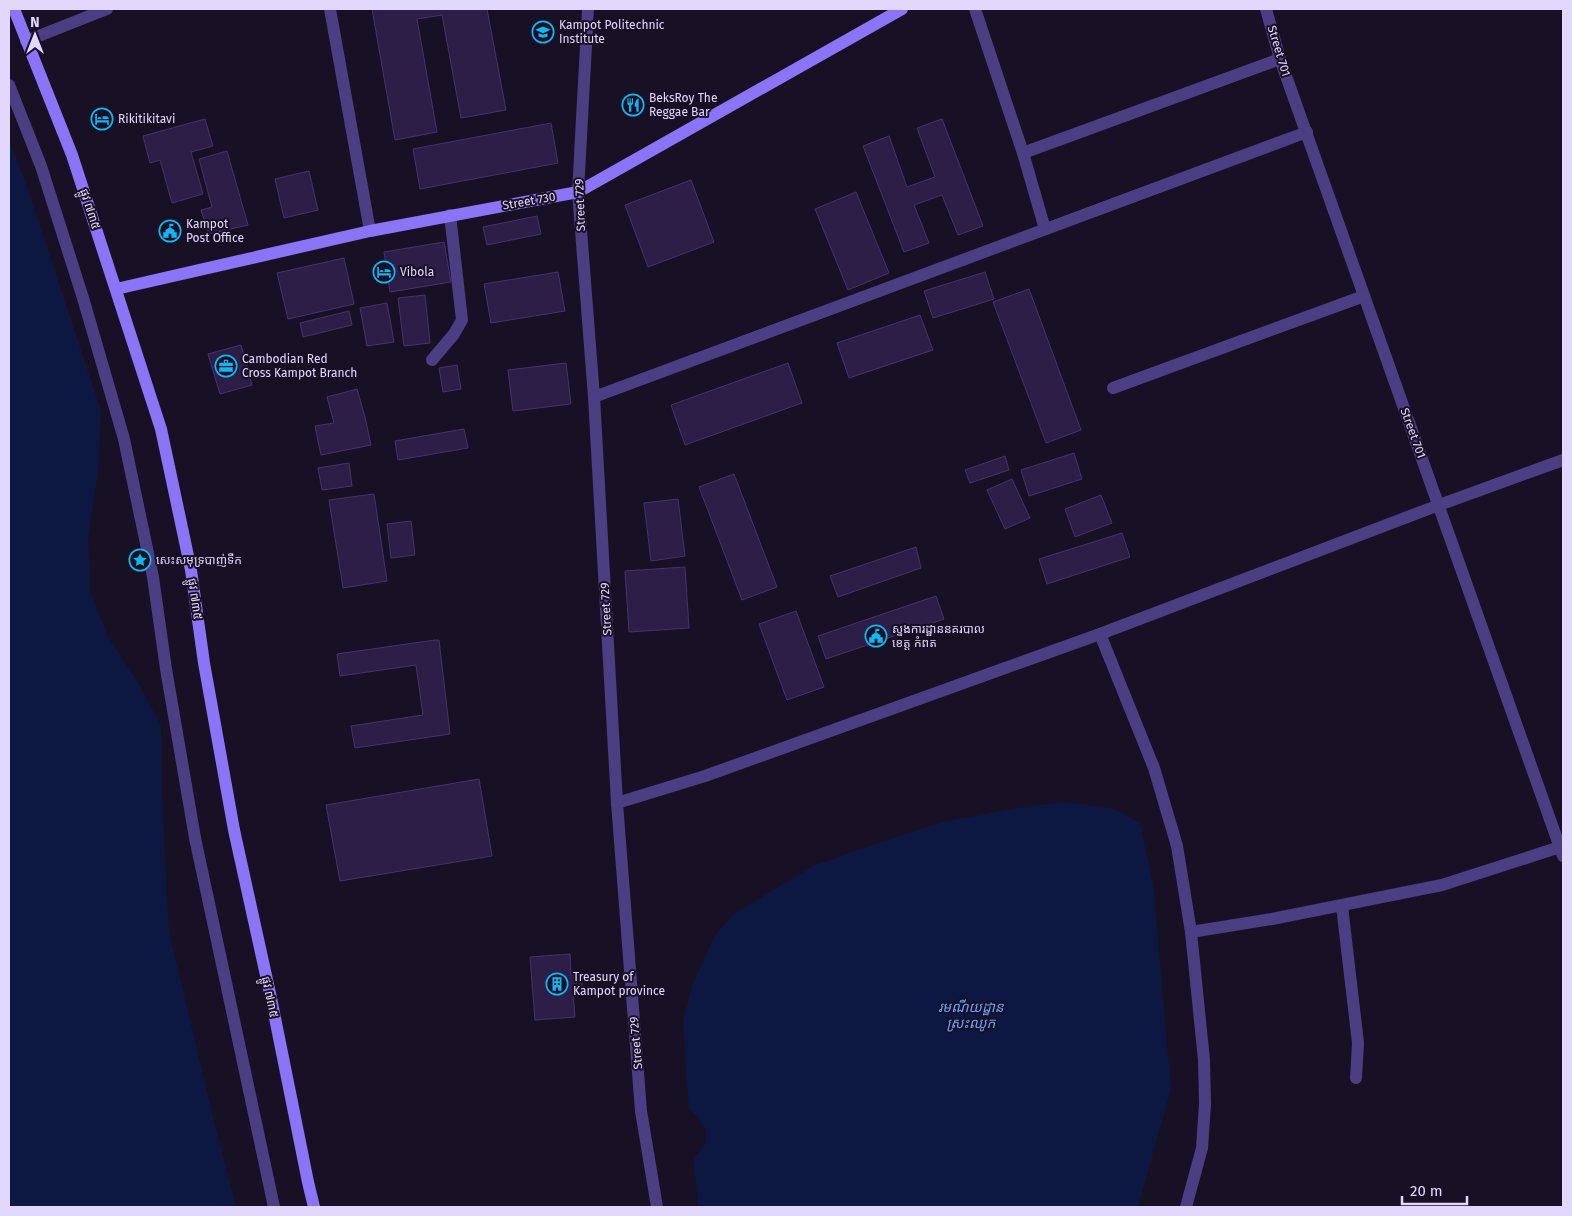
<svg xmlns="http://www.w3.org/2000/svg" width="1572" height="1216" font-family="'Fira Sans','Noto Sans Khmer',sans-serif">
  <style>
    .water { fill: #0d1842 }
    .building { fill: #2c1e46; stroke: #473170 }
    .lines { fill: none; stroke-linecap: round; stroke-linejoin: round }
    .street { stroke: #4b3e82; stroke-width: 12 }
    .secondary { stroke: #8c74f7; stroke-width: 12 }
    .labels { text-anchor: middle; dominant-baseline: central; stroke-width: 4; stroke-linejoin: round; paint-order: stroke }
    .poi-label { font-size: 12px; fill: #e2d7fd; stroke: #181126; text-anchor: start }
    .street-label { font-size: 12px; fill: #e2d7fd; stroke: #181126 }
    .water-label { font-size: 14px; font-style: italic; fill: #6ba1f7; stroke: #181126 }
  </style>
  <rect width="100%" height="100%" fill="#181126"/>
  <!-- water -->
  <g class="water">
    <polygon points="9,141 25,181 101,411 98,473 88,537 90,591 108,637 140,686 161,726 162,798 169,932 213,1117 236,1207 9,1207"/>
    <path d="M1066,802L1114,809L1140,823L1153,884L1171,1089L1138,1207H698L694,1159C697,1154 704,1148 705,1143C709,1128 699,1117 689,1109L683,1021L693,984L714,937L734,914L813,866L882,842L943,822L1016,808Z"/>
  </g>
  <!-- building -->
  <g class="building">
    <polygon points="372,9 487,9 506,110 461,118 442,15 417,19 437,132 395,140"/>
    <polygon points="205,119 213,146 191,152 203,194 172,203 160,160 150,163 143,136"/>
    <polygon points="942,119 983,226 958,235 942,195 914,205 929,243 904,252 863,146 889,136 907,187 935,177 917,128"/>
    <polygon points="551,123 558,163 420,189 413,149"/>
    <polygon points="227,151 248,225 209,234 201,210 212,207 199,159"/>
    <polygon points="309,171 318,210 284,218 275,179"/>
    <polygon points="691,180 714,242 648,267 625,205"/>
    <polygon points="856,192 889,273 848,290 815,209"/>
    <polygon points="537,216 541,234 487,245 483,227"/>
    <polygon points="444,242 451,282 390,292 384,252"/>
    <polygon points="344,258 354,304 288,319 277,273"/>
    <polygon points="558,272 565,311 491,323 484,284"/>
    <polygon points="985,272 994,299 933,318 924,291"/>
    <polygon points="1029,289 1081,430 1046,443 993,302"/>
    <polygon points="425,295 430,343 404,346 398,298"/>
    <polygon points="387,303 394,342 367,346 360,308"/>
    <polygon points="349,311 352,325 303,337 300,323"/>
    <polygon points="920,315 933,350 849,378 837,343"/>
    <polygon points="241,345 252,385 220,394 208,354"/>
    <polygon points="566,363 571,404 513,411 508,370"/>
    <polygon points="788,363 802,403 685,445 671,405"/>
    <polygon points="457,365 461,389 443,392 439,368"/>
    <polygon points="357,389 365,417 371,445 321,455 315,426 334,423 327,397"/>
    <polygon points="464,429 468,448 398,460 395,441"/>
    <polygon points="1074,453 1082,479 1029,496 1021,470"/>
    <polygon points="1005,456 1009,470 970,483 965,470"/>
    <polygon points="349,463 352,486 322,490 318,468"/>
    <polygon points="734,474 777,587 742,600 699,487"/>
    <polygon points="1012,479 1030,518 1005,529 987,490"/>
    <polygon points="374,494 387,581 343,588 329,500"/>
    <polygon points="1101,495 1112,523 1075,537 1065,509"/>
    <polygon points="678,499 685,556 651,561 644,503"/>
    <polygon points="411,521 415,555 391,558 387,524"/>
    <polygon points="1122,533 1130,557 1047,584 1039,559"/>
    <polygon points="916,547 921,568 838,597 830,576"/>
    <polygon points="685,567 689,628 629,632 625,571"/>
    <polygon points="936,596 944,619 826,659 818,636"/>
    <polygon points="796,611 824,687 787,700 759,624"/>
    <polygon points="435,640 439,640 450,734 355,748 351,726 423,715 416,665 340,676 337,654"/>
    <polygon points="479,779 492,856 340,881 326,805"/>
    <polygon points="570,954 571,975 581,974 583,993 573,993 575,1017 535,1020 530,957"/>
  </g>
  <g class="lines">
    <!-- street -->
    <g class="street">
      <polyline points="330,9 370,231"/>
      <polyline points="588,9 578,192 594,397 617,803 641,1111 657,1207"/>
      <polyline points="975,9 1023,153 1045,229"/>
      <polyline points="1266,9 1280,59 1563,856"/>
      <polyline points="26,41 107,9"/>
      <polyline points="9,85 41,166 83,298 124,439 153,577 166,669 195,838 274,1207"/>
      <polyline points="1023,153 1280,59"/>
      <polyline points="432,360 454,334 462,320 450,215"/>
      <polyline points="1113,388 1364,296"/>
      <polyline points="594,397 1307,132"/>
      <polyline points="1100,634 1154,768 1177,846 1191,932 1204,1060 1205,1104 1202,1148 1186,1207"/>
      <polyline points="617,803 705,776 1100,634 1439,505 1563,460"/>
      <polyline points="1342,906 1358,1043 1356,1078"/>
      <polyline points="1191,932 1272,919 1442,885 1560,847"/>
    </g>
    <!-- secondary -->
    <g class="secondary">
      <polyline points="14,9 72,155 161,429 191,570 204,663 234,830 271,998 308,1182 314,1207"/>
      <polyline points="116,289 370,231 578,192 902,9"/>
    </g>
  </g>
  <!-- icons -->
  <defs>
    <g id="university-ring" transform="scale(1.125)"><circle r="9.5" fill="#181126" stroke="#0eb8f2" stroke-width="1.5"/><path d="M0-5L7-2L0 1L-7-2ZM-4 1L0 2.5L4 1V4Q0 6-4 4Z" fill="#0eb8f2"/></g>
    <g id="restaurant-ring" transform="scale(1.125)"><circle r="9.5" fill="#181126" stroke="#0eb8f2" stroke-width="1.5"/><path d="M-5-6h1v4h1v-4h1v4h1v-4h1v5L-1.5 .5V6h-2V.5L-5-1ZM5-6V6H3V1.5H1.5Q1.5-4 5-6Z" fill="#0eb8f2"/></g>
    <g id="hotel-ring" transform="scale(1.125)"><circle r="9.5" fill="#181126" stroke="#0eb8f2" stroke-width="1.5"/><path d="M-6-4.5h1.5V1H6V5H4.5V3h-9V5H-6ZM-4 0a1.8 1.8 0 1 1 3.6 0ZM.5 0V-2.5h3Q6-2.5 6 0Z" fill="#0eb8f2"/></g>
    <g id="civic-ring" transform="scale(1.125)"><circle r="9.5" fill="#181126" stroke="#0eb8f2" stroke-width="1.5"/><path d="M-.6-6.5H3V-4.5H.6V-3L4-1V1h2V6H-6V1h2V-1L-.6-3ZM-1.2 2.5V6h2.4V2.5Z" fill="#0eb8f2"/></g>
    <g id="office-ring" transform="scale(1.125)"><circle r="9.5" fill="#181126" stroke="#0eb8f2" stroke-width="1.5"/><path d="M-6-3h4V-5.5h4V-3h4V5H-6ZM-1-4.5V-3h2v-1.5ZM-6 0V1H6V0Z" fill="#0eb8f2"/></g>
    <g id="sight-ring" transform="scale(1.125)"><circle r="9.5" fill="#181126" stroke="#0eb8f2" stroke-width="1.5"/><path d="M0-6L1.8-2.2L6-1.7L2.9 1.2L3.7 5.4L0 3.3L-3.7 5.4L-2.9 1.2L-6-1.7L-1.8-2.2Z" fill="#0eb8f2"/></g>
    <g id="building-ring" transform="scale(1.125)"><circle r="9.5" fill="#181126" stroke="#0eb8f2" stroke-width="1.5"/><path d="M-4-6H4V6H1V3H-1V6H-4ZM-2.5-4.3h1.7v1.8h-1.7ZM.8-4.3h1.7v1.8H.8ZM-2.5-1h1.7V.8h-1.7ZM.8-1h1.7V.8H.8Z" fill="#0eb8f2"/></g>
  </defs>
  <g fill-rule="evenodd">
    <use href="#university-ring" x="543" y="32"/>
    <use href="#restaurant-ring" x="633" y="105"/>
    <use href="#hotel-ring" x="102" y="119"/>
    <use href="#civic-ring" x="170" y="231"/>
    <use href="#hotel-ring" x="384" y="272"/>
    <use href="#office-ring" x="226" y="366"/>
    <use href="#sight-ring" x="140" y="560"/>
    <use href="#civic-ring" x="876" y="636"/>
    <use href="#building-ring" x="557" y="984"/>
  </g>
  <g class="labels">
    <!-- poi labels -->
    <g class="poi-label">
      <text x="559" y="25">Kampot Politechnic<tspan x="559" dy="14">Institute</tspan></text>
      <text x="649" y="98">BeksRoy The<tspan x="649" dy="14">Reggae Bar</tspan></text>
      <text x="118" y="119">Rikitikitavi</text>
      <text x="186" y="224">Kampot<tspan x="186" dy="14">Post Office</tspan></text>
      <text x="400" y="272">Vibola</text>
      <text x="242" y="359">Cambodian Red<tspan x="242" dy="14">Cross Kampot Branch</tspan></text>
      <text x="156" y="560">សេះសមុទ្របាញ់ទឹក</text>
      <text x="892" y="629">ស្នងការដ្ឋាននគរបាល<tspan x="892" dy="14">ខេត្ត កំពត</tspan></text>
      <text x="573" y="977">Treasury of<tspan x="573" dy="14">Kampot province</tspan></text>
    </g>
    <!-- street labels -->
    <g class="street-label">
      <text transform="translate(1279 51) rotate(73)">Street 701</text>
      <text transform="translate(529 201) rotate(-10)">Street 730</text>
      <text transform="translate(580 205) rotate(-92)">Street 729</text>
      <text transform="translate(90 209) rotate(72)">ផ្លូវ ៧៣៥</text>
      <text transform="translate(1413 433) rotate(70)">Street 701</text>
      <text transform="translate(195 599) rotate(82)">ផ្លូវ ៧៣៥</text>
      <text transform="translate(606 609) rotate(-93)">Street 729</text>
      <text transform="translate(270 997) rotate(78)">ផ្លូវ ៧៣៥</text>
      <text transform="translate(636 1043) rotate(-95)">Street 729</text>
    </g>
    <!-- water labels -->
    <g class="water-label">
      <text x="971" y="1007">រមណីយដ្ឋាន<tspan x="971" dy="16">ស្រះឈូក</tspan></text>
    </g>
  </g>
  <!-- border -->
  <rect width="1572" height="1216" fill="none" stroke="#e2d7fd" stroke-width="20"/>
  <!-- north arrow -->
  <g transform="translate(35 35)" stroke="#181126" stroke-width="4" paint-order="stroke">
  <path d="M0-4L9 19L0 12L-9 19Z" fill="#e2d7fd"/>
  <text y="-8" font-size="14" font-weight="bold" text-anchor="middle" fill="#e2d7fd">N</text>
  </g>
  <!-- scale -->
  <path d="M1402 1196v8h65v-8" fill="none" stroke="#e2d7fd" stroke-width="2.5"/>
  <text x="1410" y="1196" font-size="15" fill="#e2d7fd" stroke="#181126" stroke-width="4" paint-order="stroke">20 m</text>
</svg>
